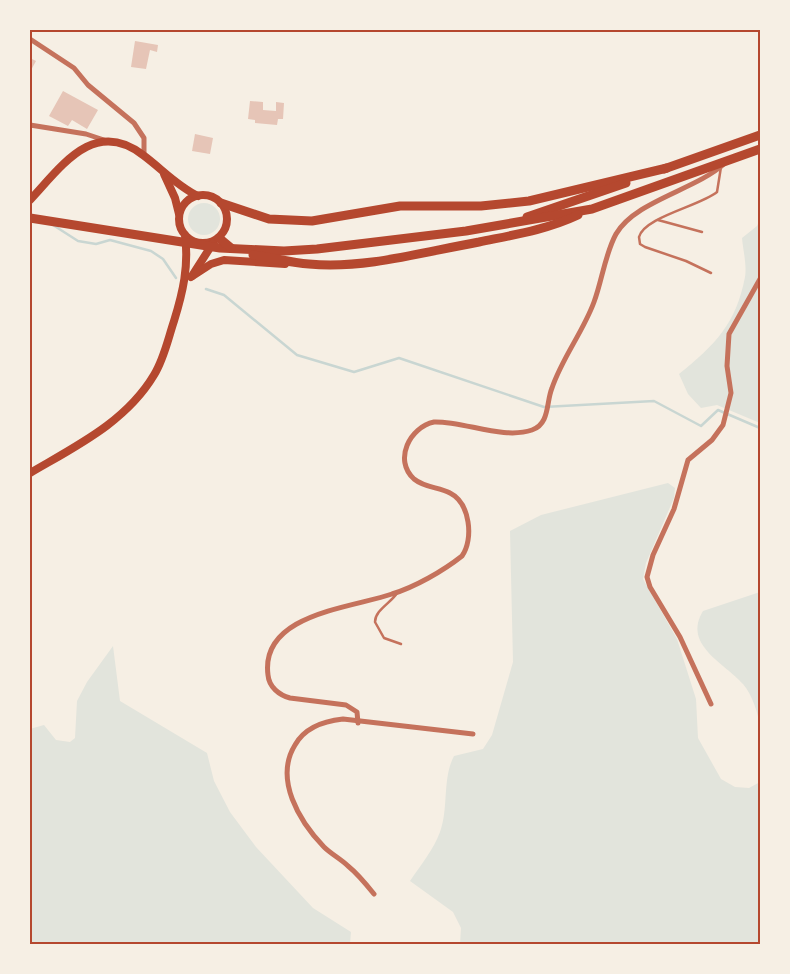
<svg xmlns="http://www.w3.org/2000/svg" width="790" height="974" font-family="Karla,sans-serif">
  <style>
    .green { fill: #e2e4dc }
    .lines { fill: none; stroke-linecap: round; stroke-linejoin: round }
    .stream { stroke: #c9d6d2; stroke-width: 2.5 }
    .building { fill: #e6c5b7 }
    .service { stroke: #c5725c; stroke-width: 2.5 }
    .minor { stroke: #c5725c; stroke-width: 5 }
    .secondary { stroke: #b5482f; stroke-width: 8 }
    .primary { stroke: #b5482f; stroke-width: 9 }
    .neatline { fill: none; stroke: #b5482f; stroke-width: 2 }
  </style>
  <rect width="100%" height="100%" fill="#f6efe4"/>
  <!-- green -->
  <g class="green">
    <circle cx="204" cy="219" r="16"/>
    <path d="M760,219V423L717,405L701,408L688,394L679,374C715,345 736,324 745,277C747,265 743,250 742,238L757,226Z"/>
    <path d="M668,483L675,488L674,498L646,563L643,579L677,639L696,699L698,738L721,779L735,787L749,788L760,782V944H460L461,928L453,912L410,881C420,866 434,849 440,832C449,807 442,779 454,756L483,749L492,735L513,662L510,531L541,515Z"/>
    <path d="M760,592V728C759,715 752,694 743,684C726,664 682,645 703,611Z"/>
    <polygon points="113,646 120,701 207,753 214,781 230,812 256,847 313,908 351,932 350,944 30,944 30,729 44,725 56,740 70,742 75,738 77,701 87,682"/>
  </g>
  <g class="lines">
    <!-- stream -->
    <g class="stream">
      <polyline points="53,225 78,241 96,244 110,240 151,251 163,259 176,278"/>
      <polyline points="206,289 224,295 297,355 354,372 399,358 544,407 654,401 701,426 718,410 760,428"/>
    </g>
  </g>
  <!-- building -->
  <g class="building">
    <polygon points="135,41 158,45 157,52 150,50 146,69 131,67"/>
    <polygon points="30,58 36,61 30,72"/>
    <polygon points="63,91 98,110 87,129 72,120 68,126 49,116"/>
    <polygon points="250,101 263,102 263,110 276,111 276,102 284,103 283,119 278,119 277,125 255,123 255,120 248,119"/>
    <polygon points="195,134 213,138 210,154 192,151"/>
  </g>
  <g class="lines">
    <!-- service -->
    <g class="service">
      <polyline points="658,220 702,232"/>
      <path d="M711,273L686,261L645,247L640,244L639,237C644,217 700,206 717,192L721,167"/>
      <path d="M397,593C391,603 375,610 375,622L384,638L401,644"/>
    </g>
    <!-- minor -->
    <g class="minor">
      <polyline points="30,39 74,68 88,85 134,123 144,138 144,155"/>
      <polyline points="30,125 86,134 107,141"/>
      <polyline points="711,704 680,637 650,587 647,577 653,555 674,509 688,460 712,440 723,425 731,393 727,366 729,334 760,279"/>
      <path d="M358,723L357,712L346,705L290,698C279,695 269,687 268,675C260,614 351,608 392,594C415,587 443,571 462,556C474,539 470,503 450,493C439,487 425,488 414,479C393,460 410,427 434,422C464,421 503,440 532,430C550,424 546,402 552,388C562,358 583,332 594,302C602,281 605,254 616,234C635,201 695,190 724,164"/>
      <path d="M374,894C366,884 358,874 348,866C341,859 331,854 324,847C299,821 274,779 295,745C305,727 324,721 343,719L473,734"/>
    </g>
    <!-- secondary -->
    <g class="secondary">
      <polyline points="164,174 175,198 179,214"/>
      <circle cx="203" cy="219" r="24"/>
      <path d="M30,200C61,167 94,117 143,155C162,169 177,186 198,196"/>
      <polyline points="192,276 213,243"/>
      <polyline points="191,277 211,264 224,260 285,264"/>
      <path d="M30,473C76,446 126,422 154,375C164,359 168,339 174,321C183,292 189,266 185,235"/>
    </g>
    <!-- primary -->
    <g class="primary">
      <polyline points="664,169 760,135"/>
      <polyline points="221,203 269,219 312,221 400,206 481,206 529,201 667,168"/>
      <polyline points="527,217 626,183"/>
      <polyline points="30,218 220,248 284,251 317,249 466,231 592,209 760,149"/>
      <polyline points="219,238 231,248"/>
      <path d="M253,255C272,257 290,263 309,264C367,269 423,252 479,242C513,235 546,230 578,215"/>
    </g>
  </g>
  <!-- border -->
  <rect width="790" height="974" fill="none" stroke="#f6efe4" stroke-width="62"/>
  <rect x="31" y="31" width="728" height="912" class="neatline"/>
</svg>
